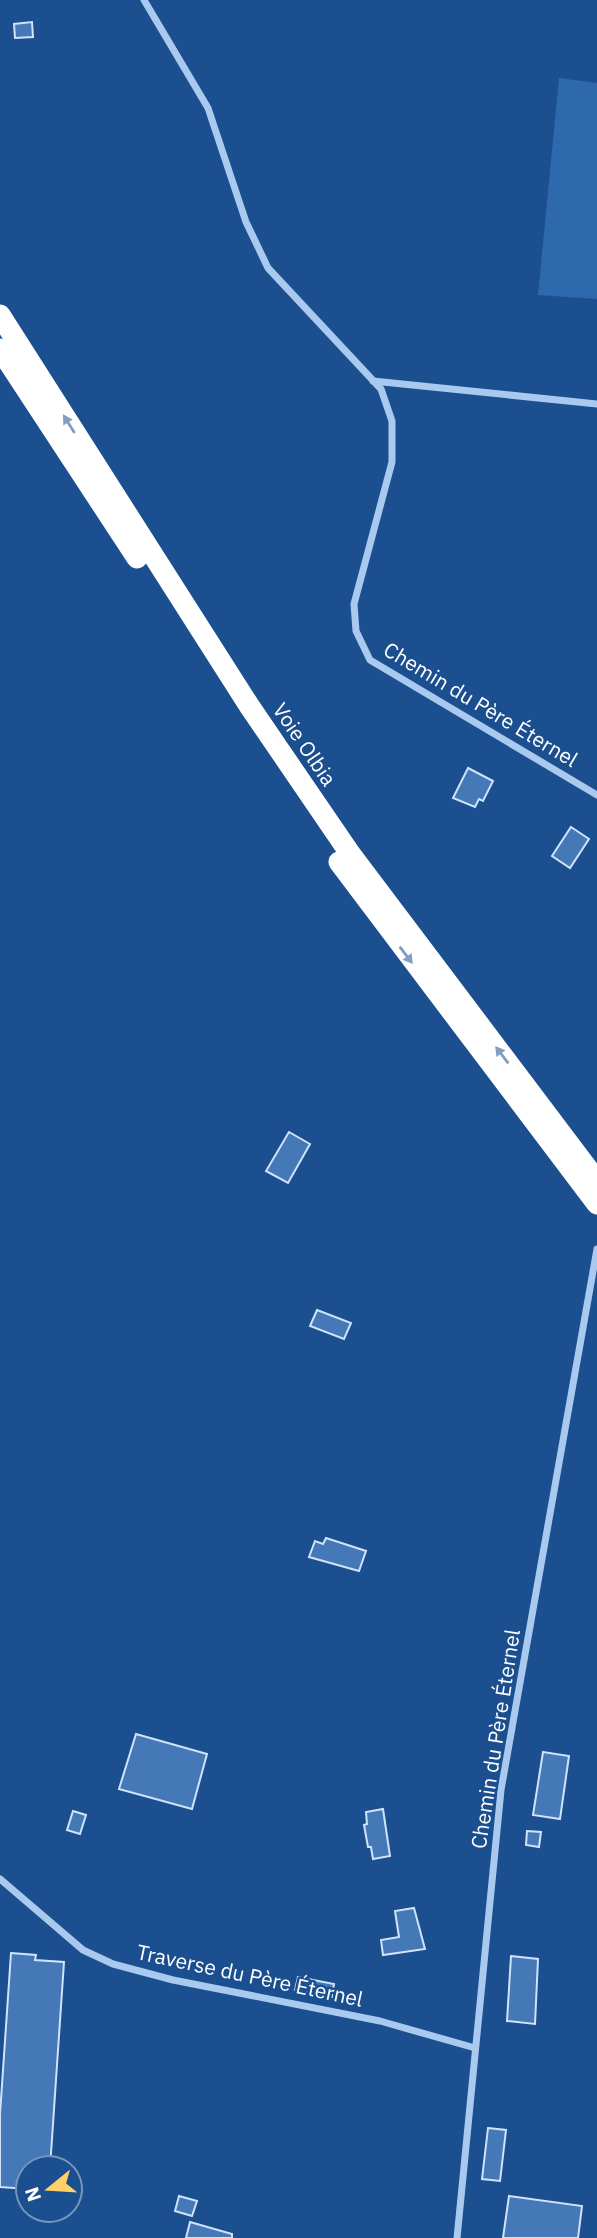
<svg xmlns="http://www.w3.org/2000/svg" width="597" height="2238" font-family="'IBM Plex Sans',sans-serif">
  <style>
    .green { fill: #2e69ad }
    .building { fill: #4478b7; stroke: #cfe3fa; stroke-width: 2 }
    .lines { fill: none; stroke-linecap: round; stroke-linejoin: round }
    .street { stroke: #a9c9ee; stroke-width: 7 }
    .highway { stroke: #fff; stroke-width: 21 }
    .oneway { fill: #829ec1 }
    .labels { text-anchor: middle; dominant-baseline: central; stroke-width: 5; stroke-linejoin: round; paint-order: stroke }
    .street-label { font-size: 21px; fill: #fff; stroke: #1b4f8f }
  </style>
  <rect width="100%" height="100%" fill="#1b4f8f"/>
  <!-- green -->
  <polygon class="green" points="559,78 597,83 597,299 538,295"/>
  <!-- building -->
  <g class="building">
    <polygon points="32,22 33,37 15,38 14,24"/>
    <polygon points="468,768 493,781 483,801 479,799 475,807 453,798"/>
    <polygon points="571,827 589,839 570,868 552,856"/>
    <polygon points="289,1132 310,1144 288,1183 266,1171"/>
    <polygon points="317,1310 351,1323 344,1339 310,1326"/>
    <polygon points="326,1538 366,1551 359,1571 309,1557 315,1541 323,1544"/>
    <polygon points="136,1734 207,1754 192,1809 119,1789"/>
    <polygon points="543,1752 569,1756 560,1819 533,1815"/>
    <polygon points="383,1809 390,1856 373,1859 371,1847 368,1847 364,1825 367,1824 366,1812"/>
    <polygon points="73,1811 86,1815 80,1834 67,1830"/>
    <polygon points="527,1831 541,1832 539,1847 526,1845"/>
    <polygon points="414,1908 425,1949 383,1955 381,1940 399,1937 395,1911"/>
    <polygon points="11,1953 36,1955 35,1960 64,1962 50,2168 28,2168 28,2189 0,2187 0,2114"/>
    <polygon points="511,1956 538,1959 535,2024 507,2021"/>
    <polygon points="298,1977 334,1984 332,1997 295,1990"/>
    <polygon points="488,2128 506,2130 500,2181 482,2179"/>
    <polygon points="179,2196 197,2201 192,2216 175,2211"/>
    <polygon points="509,2196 582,2206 578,2238 503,2238"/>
    <polygon points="190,2222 232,2234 232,2238 186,2238"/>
  </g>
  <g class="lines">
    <!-- street -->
    <g class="street">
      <polyline points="144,0 208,108 246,222 268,268 381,389 392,421 392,462 354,604 356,631 370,660 597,795"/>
      <polyline points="373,381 597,404"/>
      <polyline points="0,1879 83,1950 113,1964 173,1980 380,2021 475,2048"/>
      <polyline points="457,2238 501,1790 597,1249"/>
    </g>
    <!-- highway -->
    <g class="highway">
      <polyline points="0,315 250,707 349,852 597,1181"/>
      <polyline points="0,349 137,558"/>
      <polyline points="339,862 597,1204"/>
    </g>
  </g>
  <!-- one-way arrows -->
  <defs><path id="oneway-solid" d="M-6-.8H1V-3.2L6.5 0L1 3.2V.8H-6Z" transform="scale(1.75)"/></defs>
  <g class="oneway">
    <use href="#oneway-solid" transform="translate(69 424) rotate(-122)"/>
    <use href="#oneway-solid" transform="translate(406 955) rotate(53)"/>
    <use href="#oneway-solid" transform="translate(502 1055) rotate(-127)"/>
  </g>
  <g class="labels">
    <!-- street labels -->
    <g class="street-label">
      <text transform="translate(481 704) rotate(31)">Chemin du Père Éternel</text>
      <text transform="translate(305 744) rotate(56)">Voie Olbia</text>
      <text transform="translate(495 1739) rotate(-81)">Chemin du Père Éternel</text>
      <text transform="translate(250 1975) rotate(12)">Traverse du Père Éternel</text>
    </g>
  </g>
  <!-- north arrow -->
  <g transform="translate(49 2189) rotate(252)"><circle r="33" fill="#1b4f8f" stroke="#7695bc" stroke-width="2"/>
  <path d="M0-5L12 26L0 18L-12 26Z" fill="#ffd166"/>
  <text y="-10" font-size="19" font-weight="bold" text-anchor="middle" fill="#ffffff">N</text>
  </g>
</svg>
